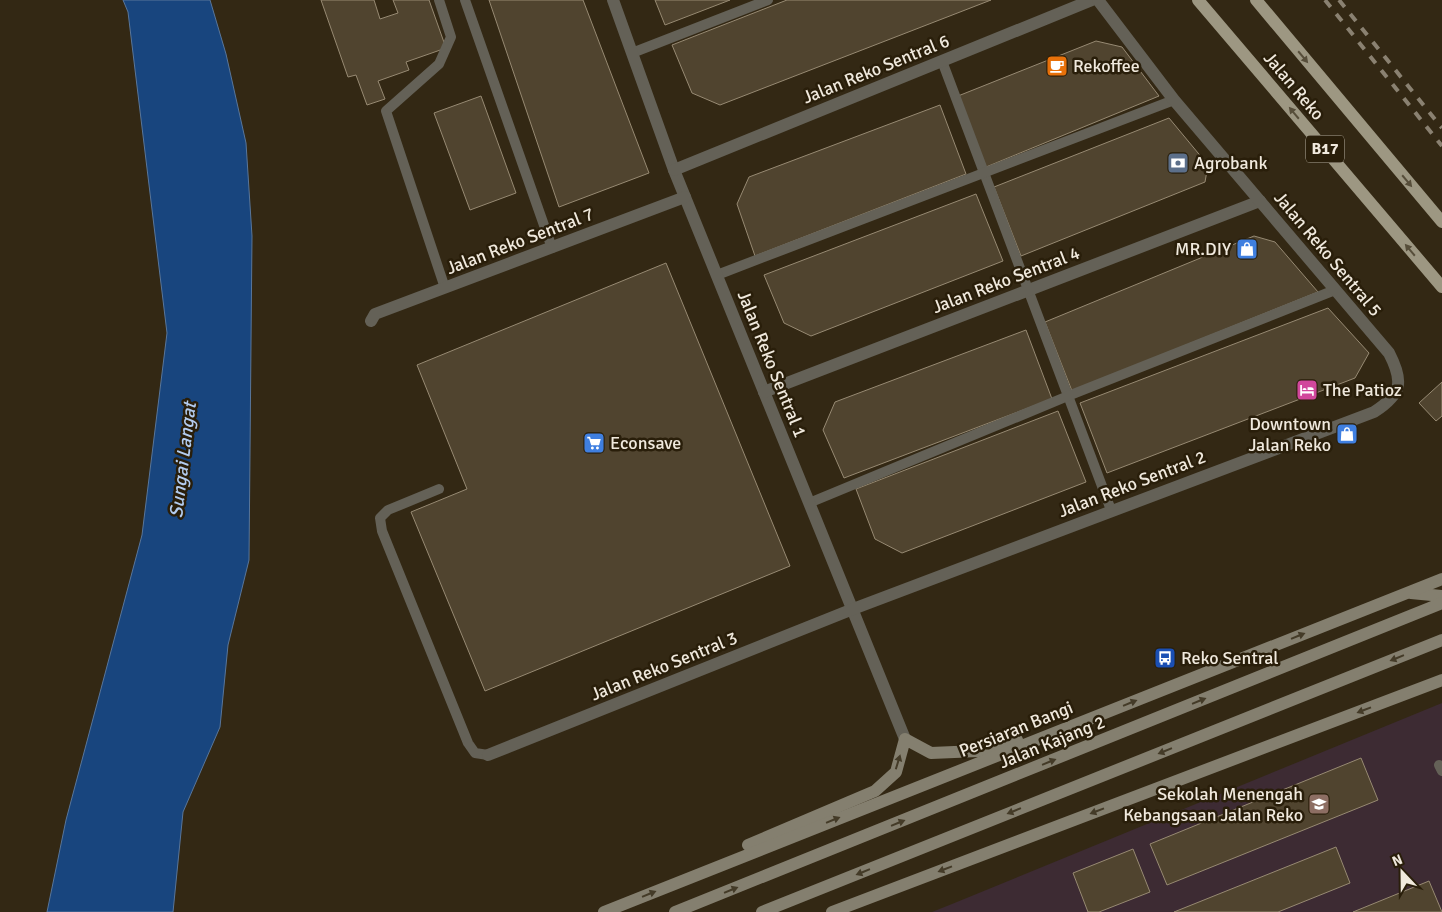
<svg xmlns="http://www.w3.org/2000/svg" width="1442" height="912" font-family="Signika,sans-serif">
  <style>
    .education { fill: #3d2b33 }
    .water { fill: #18457e; stroke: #59769a }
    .building { fill: #50442f; stroke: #978a73 }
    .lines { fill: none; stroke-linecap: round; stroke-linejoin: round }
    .lane { stroke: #646157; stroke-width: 10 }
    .street { stroke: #646157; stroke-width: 12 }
    .secondary { stroke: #847f6f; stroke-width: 12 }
    .primary { stroke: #9d9782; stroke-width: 12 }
    .rail { stroke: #8a8171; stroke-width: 4; stroke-dasharray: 9 9; stroke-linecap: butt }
    .oneway { fill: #574e3a }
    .oneway2 { fill: #443b28 }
    .labels { text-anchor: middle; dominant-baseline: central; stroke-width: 5; stroke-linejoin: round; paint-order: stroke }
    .shield { fill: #291e0a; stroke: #b4ac9e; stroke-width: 1 }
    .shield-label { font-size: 16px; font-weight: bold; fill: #f0e9dd }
    .poi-label { font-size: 18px; fill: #f0e9dd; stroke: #291e0a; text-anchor: start }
    .street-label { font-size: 18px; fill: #f0e9dd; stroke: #291e0a }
    .water-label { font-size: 19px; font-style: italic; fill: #b3ccef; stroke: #291e0a }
  </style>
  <rect width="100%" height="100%" fill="#332814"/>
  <!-- education -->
  <polygon class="education" points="1442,703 1442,912 932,912 952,904"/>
  <!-- water -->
  <polygon class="water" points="123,0 210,0 226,54 246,143 252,236 249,560 228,645 220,727 183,812 173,912 47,912 66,820 142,535 167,333 128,12"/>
  <!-- building -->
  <g class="building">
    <polygon points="321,0 374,0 380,19 398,13 393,0 429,0 446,48 406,62 409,70 378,81 385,99 367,105 356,75 348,77"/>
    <polygon points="489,0 583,0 649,173 559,207"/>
    <polygon points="655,0 730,0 665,25"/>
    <polygon points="787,0 991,0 720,105 692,93 672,45"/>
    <polygon points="1096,41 1122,47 1159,96 986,167 958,96"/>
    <polygon points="481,96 516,193 470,210 434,113"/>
    <polygon points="940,105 966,174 755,256 737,204 749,177"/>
    <polygon points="1169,118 1208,165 1205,182 1021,256 994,187"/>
    <polygon points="976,194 1003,261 811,336 784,323 764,275"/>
    <polygon points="1254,236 1275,242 1318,292 1072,391 1045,322"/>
    <polygon points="666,263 790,566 485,691 411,512 467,489 417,365"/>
    <polygon points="1328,308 1369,353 1355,378 1107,473 1080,403"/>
    <polygon points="1026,330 1052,399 844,478 823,430 835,402"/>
    <polygon points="1442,382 1442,416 1436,421 1419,403"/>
    <polygon points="1058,411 1086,482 902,553 875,539 856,489"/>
    <polygon points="1361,758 1378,800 1167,885 1150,844"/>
    <polygon points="1336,847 1350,883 1278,912 1174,912"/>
    <polygon points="1133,849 1150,892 1099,912 1088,912 1073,873"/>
    <polygon points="1429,881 1442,912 1353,912"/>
  </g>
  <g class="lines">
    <!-- lane -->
    <g class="lane">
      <polyline points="439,0 451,37 439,64 386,111 445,288"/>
      <polyline points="465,0 552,248"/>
      <polyline points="632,53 768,0"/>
      <polyline points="942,61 1111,510"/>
      <polyline points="717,275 1174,100"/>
      <polyline points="439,489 388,510 380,518 382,531 468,743 475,753 488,755"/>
      <polyline points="809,503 1068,396 1335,290"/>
      <polyline points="1439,765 1442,771"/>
    </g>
    <!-- street -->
    <g class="street">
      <polyline points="613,0 674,170 905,739"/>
      <polyline points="674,170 1092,0"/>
      <polyline points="371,321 375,314 685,197"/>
      <polyline points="764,392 1260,201"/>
      <path d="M488,755L853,609L1374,412C1402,394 1404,382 1389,353L1174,100L1098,0"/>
    </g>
    <!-- secondary -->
    <g class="secondary">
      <polyline points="1411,593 1442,596"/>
      <polyline points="748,845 875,791 896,772 905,739 931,753 978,751 1017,740"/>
      <polyline points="604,912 1442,579"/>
      <polyline points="675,912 1442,603"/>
      <polyline points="762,912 1442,640"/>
      <polyline points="832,912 1442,680"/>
    </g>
    <!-- primary -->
    <g class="primary">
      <polyline points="1198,0 1442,287"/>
      <polyline points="1256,0 1442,222"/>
    </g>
    <!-- rail -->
    <g class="rail">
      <polyline points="1325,0 1442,146"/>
      <polyline points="1339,0 1442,128"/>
    </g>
  </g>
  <!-- one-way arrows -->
  <defs><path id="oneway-solid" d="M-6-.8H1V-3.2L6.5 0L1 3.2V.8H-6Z" transform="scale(1.25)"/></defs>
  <g class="oneway">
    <use href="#oneway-solid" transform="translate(1303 57) rotate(50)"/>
    <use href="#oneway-solid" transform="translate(1294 113) rotate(-130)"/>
    <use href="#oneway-solid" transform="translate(1407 181) rotate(50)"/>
    <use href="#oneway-solid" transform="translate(1410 250) rotate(-130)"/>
  </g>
  <g class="oneway2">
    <use href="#oneway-solid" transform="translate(1298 636) rotate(-22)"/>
    <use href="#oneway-solid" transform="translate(1397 658) rotate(158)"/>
    <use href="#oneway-solid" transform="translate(1199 701) rotate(-22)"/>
    <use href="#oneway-solid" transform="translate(1130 703) rotate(-22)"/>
    <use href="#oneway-solid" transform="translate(1364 710) rotate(159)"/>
    <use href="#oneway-solid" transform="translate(1165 751) rotate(158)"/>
    <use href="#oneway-solid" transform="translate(898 762) rotate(-73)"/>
    <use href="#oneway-solid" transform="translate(1049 762) rotate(-22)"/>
    <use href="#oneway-solid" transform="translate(1014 811) rotate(158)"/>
    <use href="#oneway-solid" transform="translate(1097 811) rotate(159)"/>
    <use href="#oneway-solid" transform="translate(833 820) rotate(-22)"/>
    <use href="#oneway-solid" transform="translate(898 823) rotate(-22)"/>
    <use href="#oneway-solid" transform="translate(945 869) rotate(159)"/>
    <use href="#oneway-solid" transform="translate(863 872) rotate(158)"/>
    <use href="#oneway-solid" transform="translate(731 890) rotate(-22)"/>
    <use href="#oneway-solid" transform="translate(649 894) rotate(-22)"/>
  </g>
  <!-- icons -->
  <defs>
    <g id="cafe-square" transform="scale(1.125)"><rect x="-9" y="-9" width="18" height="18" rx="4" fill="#e8710a" stroke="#291e0a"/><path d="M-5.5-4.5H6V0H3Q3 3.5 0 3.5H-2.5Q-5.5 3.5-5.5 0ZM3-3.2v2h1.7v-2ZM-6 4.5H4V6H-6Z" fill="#fff"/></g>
    <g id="bank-square" transform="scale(1.125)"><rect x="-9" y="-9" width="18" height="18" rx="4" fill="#5c6f8a" stroke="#291e0a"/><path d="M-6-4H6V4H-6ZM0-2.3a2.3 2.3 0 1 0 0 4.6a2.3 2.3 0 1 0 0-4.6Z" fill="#fff"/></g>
    <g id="shop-square" transform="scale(1.125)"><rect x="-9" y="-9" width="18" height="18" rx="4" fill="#3f7fe0" stroke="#291e0a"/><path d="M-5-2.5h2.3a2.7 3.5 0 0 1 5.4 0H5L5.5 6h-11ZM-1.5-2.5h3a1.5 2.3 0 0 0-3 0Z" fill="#fff"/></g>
    <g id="hotel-square" transform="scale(1.125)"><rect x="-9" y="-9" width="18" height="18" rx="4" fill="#d1479c" stroke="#291e0a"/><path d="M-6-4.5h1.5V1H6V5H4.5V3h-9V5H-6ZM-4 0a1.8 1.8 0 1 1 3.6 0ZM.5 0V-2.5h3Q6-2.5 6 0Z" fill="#fff"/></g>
    <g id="supermarket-square" transform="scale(1.125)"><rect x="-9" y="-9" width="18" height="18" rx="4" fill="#3f7fe0" stroke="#291e0a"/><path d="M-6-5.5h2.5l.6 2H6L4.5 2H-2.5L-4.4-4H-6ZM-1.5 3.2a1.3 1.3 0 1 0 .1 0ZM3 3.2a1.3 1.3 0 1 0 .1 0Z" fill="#fff"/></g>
    <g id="bus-square" transform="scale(1.125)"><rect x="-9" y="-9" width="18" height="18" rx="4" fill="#1a4fb4" stroke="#291e0a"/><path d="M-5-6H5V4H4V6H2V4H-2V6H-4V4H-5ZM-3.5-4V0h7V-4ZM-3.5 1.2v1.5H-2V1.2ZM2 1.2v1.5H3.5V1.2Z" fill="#fff"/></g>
    <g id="school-square" transform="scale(1.125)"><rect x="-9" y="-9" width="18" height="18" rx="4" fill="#8d6e63" stroke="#291e0a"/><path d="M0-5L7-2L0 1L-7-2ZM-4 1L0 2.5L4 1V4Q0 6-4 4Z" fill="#fff"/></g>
  </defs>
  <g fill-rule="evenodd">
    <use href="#cafe-square" x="1057" y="66"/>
    <use href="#bank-square" x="1178" y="163"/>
    <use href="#shop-square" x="1247" y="249"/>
    <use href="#hotel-square" x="1307" y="390"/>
    <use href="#shop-square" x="1347" y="434"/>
    <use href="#supermarket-square" x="594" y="443"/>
    <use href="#bus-square" x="1165" y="658"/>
    <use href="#school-square" x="1319" y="804"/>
  </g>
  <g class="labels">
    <!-- shield labels -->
    <rect class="shield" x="1306" y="135.5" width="38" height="27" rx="4"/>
    <g class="shield-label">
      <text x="1325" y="149">B17</text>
    </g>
    <!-- poi labels -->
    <g class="poi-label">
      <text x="1073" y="66">Rekoffee</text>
      <text x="1194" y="163">Agrobank</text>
      <text x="1231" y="249" text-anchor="end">MR.DIY</text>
      <text x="1323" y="390">The Patioz</text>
      <text x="1331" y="424" text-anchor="end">Downtown<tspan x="1331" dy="21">Jalan Reko</tspan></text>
      <text x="610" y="443">Econsave</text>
      <text x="1181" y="658">Reko Sentral</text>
      <text x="1303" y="794" text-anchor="end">Sekolah Menengah<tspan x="1303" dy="21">Kebangsaan Jalan Reko</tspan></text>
    </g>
    <!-- street labels -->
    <g class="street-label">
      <text transform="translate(876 69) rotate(-22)">Jalan Reko Sentral 6</text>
      <text transform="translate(1294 86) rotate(50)">Jalan Reko</text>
      <text transform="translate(520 241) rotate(-21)">Jalan Reko Sentral 7</text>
      <text transform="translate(1328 254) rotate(50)">Jalan Reko Sentral 5</text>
      <text transform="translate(1006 280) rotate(-21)">Jalan Reko Sentral 4</text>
      <text transform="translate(772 364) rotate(68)">Jalan Reko Sentral 1</text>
      <text transform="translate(1132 484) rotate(-21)">Jalan Reko Sentral 2</text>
      <text transform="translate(664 666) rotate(-22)">Jalan Reko Sentral 3</text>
      <text transform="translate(1016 729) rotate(-22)">Persiaran Bangi</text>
      <text transform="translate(1052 742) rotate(-22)">Jalan Kajang 2</text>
    </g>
    <!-- water labels -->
    <g class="water-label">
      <text transform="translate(183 460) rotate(-83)">Sungai Langat</text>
    </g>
  </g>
  <!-- north arrow -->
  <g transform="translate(1402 872) rotate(338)" stroke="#291e0a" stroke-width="4" paint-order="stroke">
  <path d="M0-4L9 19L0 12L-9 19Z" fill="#f0e9dd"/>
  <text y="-8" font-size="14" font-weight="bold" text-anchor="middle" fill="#f0e9dd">N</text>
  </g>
</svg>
